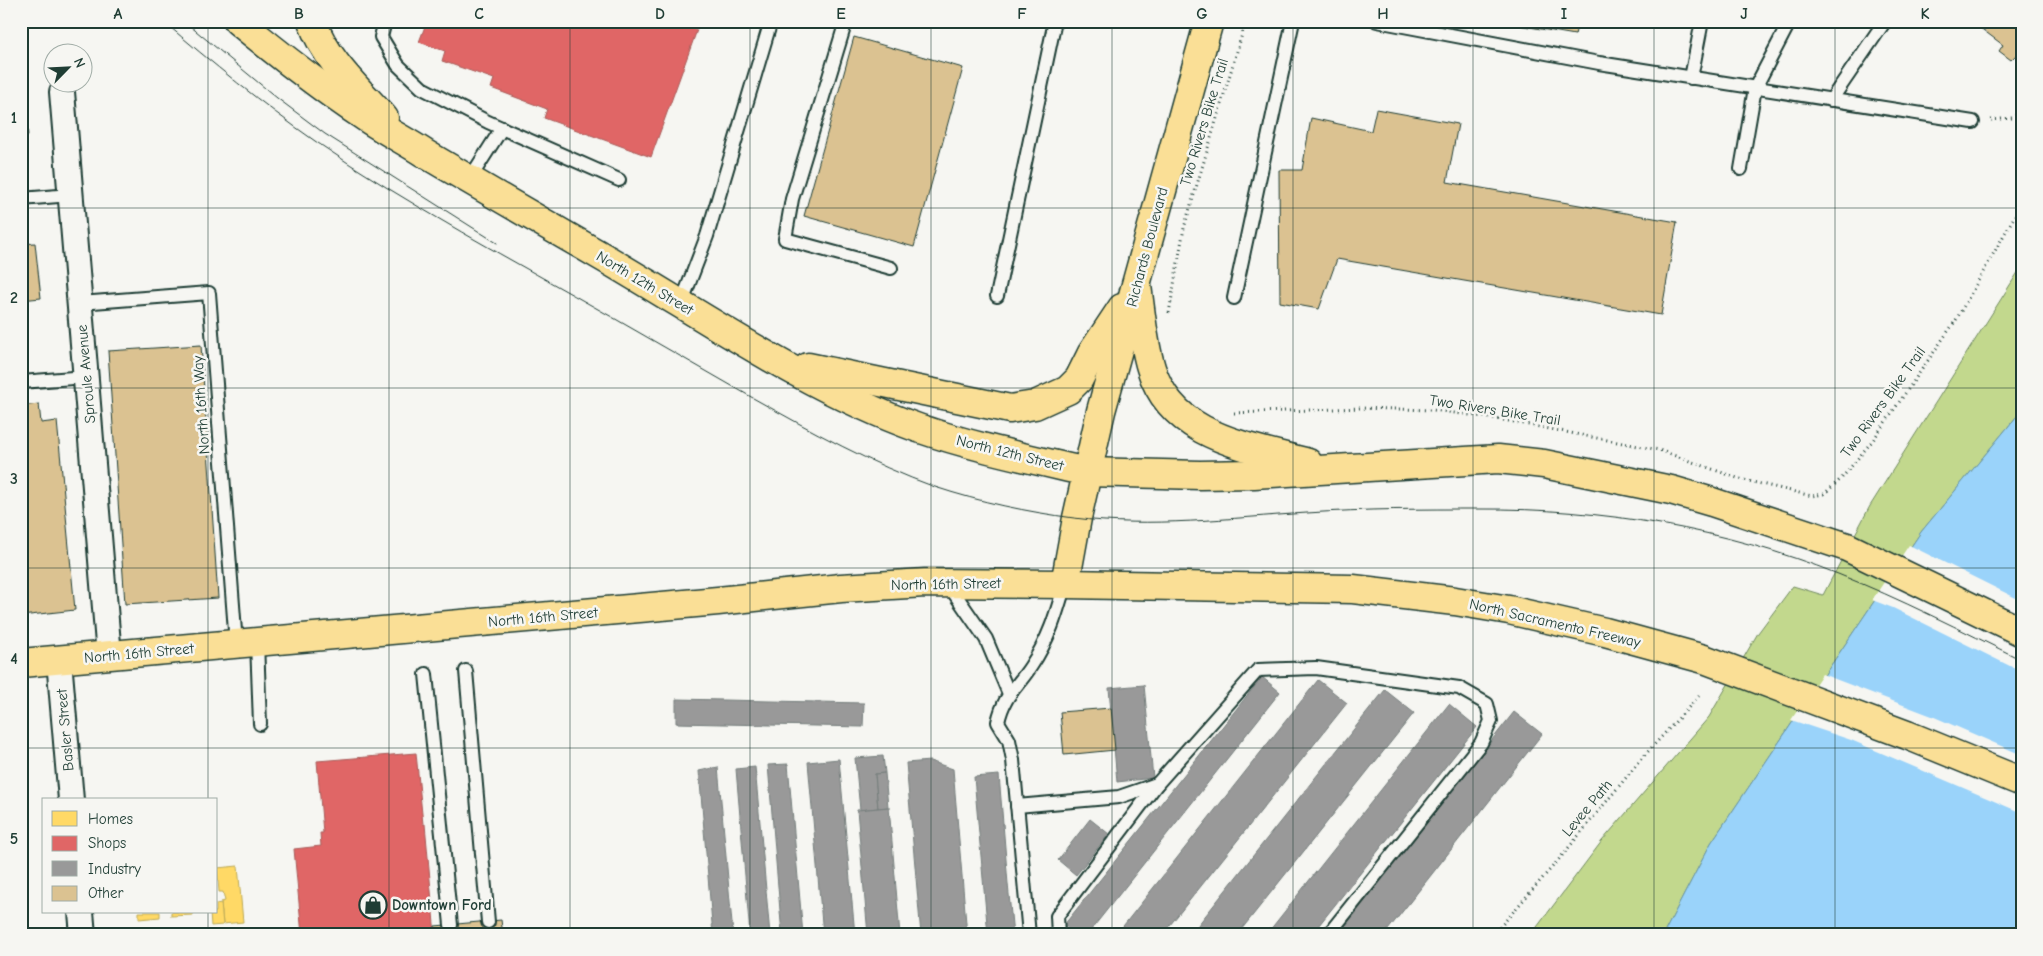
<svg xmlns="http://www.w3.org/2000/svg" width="2043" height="956" font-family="'Comic Neue',sans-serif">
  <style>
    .green { fill: #c2d88d; stroke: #708a60 }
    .water { fill: #9ad3fa; stroke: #6997ab }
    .pier { fill: #f6f6f2 }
    .homes { fill: #ffd966; stroke: #bcaa57 }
    .shops { fill: #e06666; stroke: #a65a57 }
    .industry { fill: #999; stroke: #747d7b }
    .building { fill: #dbc291; stroke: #1f3d34 }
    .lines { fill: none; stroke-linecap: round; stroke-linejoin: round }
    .lane-casing { stroke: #1f3d34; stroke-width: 16 }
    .street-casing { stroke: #1f3d34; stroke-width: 28 }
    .primary-casing { stroke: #1f3d34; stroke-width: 31 }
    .highway-casing { stroke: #1f3d34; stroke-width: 31 }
    .path { stroke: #1f3d34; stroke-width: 3; stroke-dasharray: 1 4; stroke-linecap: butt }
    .lane { stroke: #f6f6f2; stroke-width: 12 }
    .street { stroke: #f6f6f2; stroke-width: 24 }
    .primary { stroke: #fadf96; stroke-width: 28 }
    .highway { stroke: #fadf96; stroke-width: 28 }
    .tram { stroke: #1f3d34; stroke-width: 1 }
    .grid { fill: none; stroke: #1f3d34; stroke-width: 1; stroke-opacity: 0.55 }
    .labels { text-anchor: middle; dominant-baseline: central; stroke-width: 5; stroke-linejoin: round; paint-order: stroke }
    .street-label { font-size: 15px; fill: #1f3d34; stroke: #f6f6f2 }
    .poi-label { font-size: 15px; font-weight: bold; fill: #1f3d34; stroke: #f6f6f2; text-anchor: start }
    .neatline { fill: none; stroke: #1f3d34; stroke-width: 2 }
    .grid-label { font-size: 16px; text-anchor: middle; font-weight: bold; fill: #1f3d34 }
  </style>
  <rect width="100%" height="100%" fill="#f6f6f2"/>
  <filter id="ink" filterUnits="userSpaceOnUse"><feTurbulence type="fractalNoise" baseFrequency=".02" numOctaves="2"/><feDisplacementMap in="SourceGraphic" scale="10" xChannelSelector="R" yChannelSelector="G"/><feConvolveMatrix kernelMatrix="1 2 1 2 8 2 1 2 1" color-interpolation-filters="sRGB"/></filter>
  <g filter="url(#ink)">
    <!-- green -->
    <polygon class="green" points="2022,266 2022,410 1921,532 1711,843 1663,935 1531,935 1602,841 1709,717 1758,633 1793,586 1823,595 1870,506"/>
    <!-- water -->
    <polygon class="water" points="2022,410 2022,935 1663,935 1711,843 1921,532"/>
    <!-- pier -->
    <g class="pier">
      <polygon points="1909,545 2022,601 2022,672 1893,608 1872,600"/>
      <polygon points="1822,674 1932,716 2022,755 2022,813 1851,740 1791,720"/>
    </g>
    <!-- homes -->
    <g class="homes">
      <polygon points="238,866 243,922 223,924 221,902 225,901 223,892 219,892 217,868"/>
      <polygon points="221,903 223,925 211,926 210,912 216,912 216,904"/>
      <polygon points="139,912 160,912 160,917 139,919"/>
      <polygon points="171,912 193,912 193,915 171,916"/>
    </g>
    <!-- shops -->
    <g class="shops">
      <polygon points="427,21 672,21 697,30 651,157 544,118 547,109 491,88 494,79 442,61 445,51 419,42"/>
      <polygon points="416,753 423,824 425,824 435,935 302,935 294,849 321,846 320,833 323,833 317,761"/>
    </g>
    <!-- industry -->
    <g class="industry">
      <polygon points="1262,677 1280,692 1087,935 1076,935 1064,925"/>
      <polygon points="1318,680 1347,703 1162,935 1116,935"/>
      <polygon points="1144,685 1153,778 1117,782 1109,688"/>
      <polygon points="1385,690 1414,713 1237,935 1190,935"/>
      <polygon points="676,699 864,703 863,727 676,723"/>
      <polygon points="1449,704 1477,727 1311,935 1266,935"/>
      <polygon points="1514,712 1542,734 1384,935 1338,935"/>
      <polygon points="883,756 885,773 875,774 878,808 860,810 855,758"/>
      <polygon points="839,759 855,935 823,935 808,762"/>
      <polygon points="930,761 953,769 967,935 921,935 906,763"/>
      <polygon points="788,764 803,935 782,935 768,765"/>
      <polygon points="718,767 733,935 713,935 699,771"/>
      <polygon points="755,767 770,935 750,935 736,769"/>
      <polygon points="885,773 888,807 878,808 875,774"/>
      <polygon points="999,775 1008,884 1013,935 988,935 974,777"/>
      <polygon points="889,807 900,935 868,935 857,810"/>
      <polygon points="1090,819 1109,834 1076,875 1058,860"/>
    </g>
    <!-- building -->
    <g class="building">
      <polygon points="1495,21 1578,21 1575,35"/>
      <polygon points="1971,21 2022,21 2022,60 2016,55 2011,60 1999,51 2003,45"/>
      <polygon points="854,37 963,68 914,247 804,216"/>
      <polygon points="21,78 23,78 28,136 21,137"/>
      <polygon points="1376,109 1458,124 1447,182 1677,222 1661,315 1337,259 1319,309 1280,302 1279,170 1302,170 1311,118 1371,131"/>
      <polygon points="35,243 41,298 21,300 21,244"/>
      <polygon points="201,345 218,598 125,604 108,351"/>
      <polygon points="39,404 41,423 57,421 75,610 21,616 21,406"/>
      <polygon points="1111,708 1115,750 1064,755 1060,712"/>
      <polygon points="501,920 503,935 435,935 435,926"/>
    </g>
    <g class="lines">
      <!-- lane casing -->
      <g class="lane-casing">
        <g id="lane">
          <polyline points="385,21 381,37 398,65 422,88 488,122 619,180"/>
          <polyline points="846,21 792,199 785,239 891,268"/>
          <polyline points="1377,21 1599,63 1973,122"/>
          <polyline points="1691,78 1702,21"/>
          <polyline points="1831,100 1885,21"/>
          <polyline points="1741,169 1755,88 1790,21"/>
          <polyline points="469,180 502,128"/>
          <polyline points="21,199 71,195"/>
          <polyline points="997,296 1055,21"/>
          <polyline points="1234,298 1293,21"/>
          <polyline points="80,303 209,293 236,644"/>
          <polyline points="681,304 707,236 771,21"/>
          <polyline points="21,382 86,377"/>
          <polyline points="948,584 986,639 1009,694"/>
          <polyline points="257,642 260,724"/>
          <polyline points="466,671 488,922"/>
          <polyline points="426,674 451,925"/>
          <polyline points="1017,806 1119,797 1157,784"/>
          <path d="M1029,935L1013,760L1009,740L998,722C1004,694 1017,688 1031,666C1049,639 1056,615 1065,584"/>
          <polyline points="1058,935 1057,916 1157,784 1258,670 1316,668 1459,688 1487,704 1491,721 1481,743 1328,935"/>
        </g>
      </g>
      <!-- street casing -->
      <g class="street-casing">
        <g id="street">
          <polyline points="62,92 109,656"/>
          <polyline points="59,660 71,800"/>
          <polyline points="81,912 83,935"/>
        </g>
      </g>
      <!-- primary casing -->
      <g class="primary-casing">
        <g id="primary">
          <path d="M238,21C278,54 319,86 362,115C382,129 404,140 424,153C483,188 542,222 601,256C703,315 806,388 918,428C973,447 1031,459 1087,472"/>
          <path d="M312,21C325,59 358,89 384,118"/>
          <polyline points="808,367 991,405 1010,409 1035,405 1068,390 1079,379 1092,353 1122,308"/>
          <polyline points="21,663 718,601 841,588 925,583 1065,584 1077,518 1101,411 1209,21"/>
        </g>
      </g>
      <!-- highway casing -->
      <g class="highway-casing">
        <g id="highway">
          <path d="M1137,286C1141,313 1143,342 1151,368C1172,438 1248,446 1308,463"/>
          <polyline points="1087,472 1200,475 1254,474 1498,459 1544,464 1671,490 1712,502 1847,547 2022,632"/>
          <polyline points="1065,584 1353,589 1455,601 1509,610 1605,632 1704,659 1907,735 2022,782"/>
        </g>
      </g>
      <!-- path -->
      <g class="path">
        <polyline points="1991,120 2012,118 2022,111"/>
        <polyline points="1169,313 1184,228 1246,21"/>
        <polyline points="1234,413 1360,408 1433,410 1498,419 1659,450 1740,479 1812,496 1824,494 1841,479 1873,440 1956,320 2022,203"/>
        <polyline points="1493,935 1561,857 1643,757 1699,696"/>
      </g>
      <!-- lane -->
      <use href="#lane" class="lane"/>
      <!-- street -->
      <use href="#street" class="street"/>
      <!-- primary -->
      <use href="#primary" class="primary"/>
      <!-- highway -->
      <use href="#highway" class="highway"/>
      <!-- tram -->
      <g class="tram">
        <path d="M163,21C212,63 262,104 315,141C410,206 512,260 612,317C659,344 706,371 753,398C812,431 871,464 935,487C980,502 1028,512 1074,518C1151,528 1230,518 1307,513C1365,509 1423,509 1480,509C1601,508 1725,529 1838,574C1901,599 1961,630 2022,660"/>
        <polyline points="184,21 277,98 325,134 497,243"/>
      </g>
    </g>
  </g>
  <!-- grid -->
  <path class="grid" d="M208,21V800M389,21V935M570,21V935M750,21V935M931,21V935M1112,21V935M1293,21V935M1473,21V935M1654,21V935M1835,21V935M21,208H2022M21,388H2022M21,568H2022M21,748H2022M208,912V935"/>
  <!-- icons -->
  <defs>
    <g id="shop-ring" transform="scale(1.4375)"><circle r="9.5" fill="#f6f6f2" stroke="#1f3d34" stroke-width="1.5"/><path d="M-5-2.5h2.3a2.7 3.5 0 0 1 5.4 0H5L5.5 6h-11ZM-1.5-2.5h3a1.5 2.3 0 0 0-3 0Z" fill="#1f3d34"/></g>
  </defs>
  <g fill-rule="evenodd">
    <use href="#shop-ring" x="373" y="905"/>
  </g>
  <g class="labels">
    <!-- street labels -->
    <g class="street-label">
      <text transform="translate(1204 122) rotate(-73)">Two Rivers Bike Trail</text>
      <text transform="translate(1147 247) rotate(-75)">Richards Boulevard</text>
      <text transform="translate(645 283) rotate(31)">North 12th Street</text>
      <text transform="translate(86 374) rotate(-95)">Sproule Avenue</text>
      <text transform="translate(1883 402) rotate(-54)">Two Rivers Bike Trail</text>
      <text transform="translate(201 405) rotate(-94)">North 16th Way</text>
      <text transform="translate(1495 410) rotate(9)">Two Rivers Bike Trail</text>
      <text transform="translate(1010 453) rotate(14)">North 12th Street</text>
      <text transform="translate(946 584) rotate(-1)">North 16th Street</text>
      <text transform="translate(543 617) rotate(-5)">North 16th Street</text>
      <text transform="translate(1555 623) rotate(13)">North Sacramento Freeway</text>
      <text transform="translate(139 653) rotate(-5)">North 16th Street</text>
      <text transform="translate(65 730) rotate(-95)">Basler Street</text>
      <text transform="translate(1587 808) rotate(-50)">Levee Path</text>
    </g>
    <!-- poi labels -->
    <g class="poi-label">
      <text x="392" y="905">Downtown Ford</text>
    </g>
  </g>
  <!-- margin -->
  <rect width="2043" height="956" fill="none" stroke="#f6f6f2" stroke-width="55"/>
  <!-- legend -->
  <rect x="42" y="798" width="175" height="115" fill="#f6f6f2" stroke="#a0aca6"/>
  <rect x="52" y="811" width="25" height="15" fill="#ffd966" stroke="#a0aca6"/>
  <text x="88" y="824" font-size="15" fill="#1f3d34">Homes</text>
  <rect x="52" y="836" width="25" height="15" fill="#e06666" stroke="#a0aca6"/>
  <text x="88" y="848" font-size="15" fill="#1f3d34">Shops</text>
  <rect x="52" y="861" width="25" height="15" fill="#999999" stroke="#a0aca6"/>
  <text x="88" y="874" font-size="15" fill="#1f3d34">Industry</text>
  <rect x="52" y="886" width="25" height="15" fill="#dbc291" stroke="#a0aca6"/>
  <text x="88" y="898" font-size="15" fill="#1f3d34">Other</text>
  <!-- north arrow -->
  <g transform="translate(68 68) rotate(66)"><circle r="24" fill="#f6f6f2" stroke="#a0aca6"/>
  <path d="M0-4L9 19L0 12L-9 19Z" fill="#1f3d34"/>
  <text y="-8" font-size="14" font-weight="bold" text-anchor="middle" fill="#1f3d34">N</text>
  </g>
  <rect x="28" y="28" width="1988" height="900" class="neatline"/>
  <g class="grid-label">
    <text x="118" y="19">A</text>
    <text x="299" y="19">B</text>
    <text x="479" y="19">C</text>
    <text x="660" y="19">D</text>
    <text x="841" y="19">E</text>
    <text x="1022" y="19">F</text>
    <text x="1202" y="19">G</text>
    <text x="1383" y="19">H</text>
    <text x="1564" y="19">I</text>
    <text x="1744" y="19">J</text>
    <text x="1925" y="19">K</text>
    <text x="14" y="123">1</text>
    <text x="14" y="303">2</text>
    <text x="14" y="484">3</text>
    <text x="14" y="664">4</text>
    <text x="14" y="844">5</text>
  </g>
</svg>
